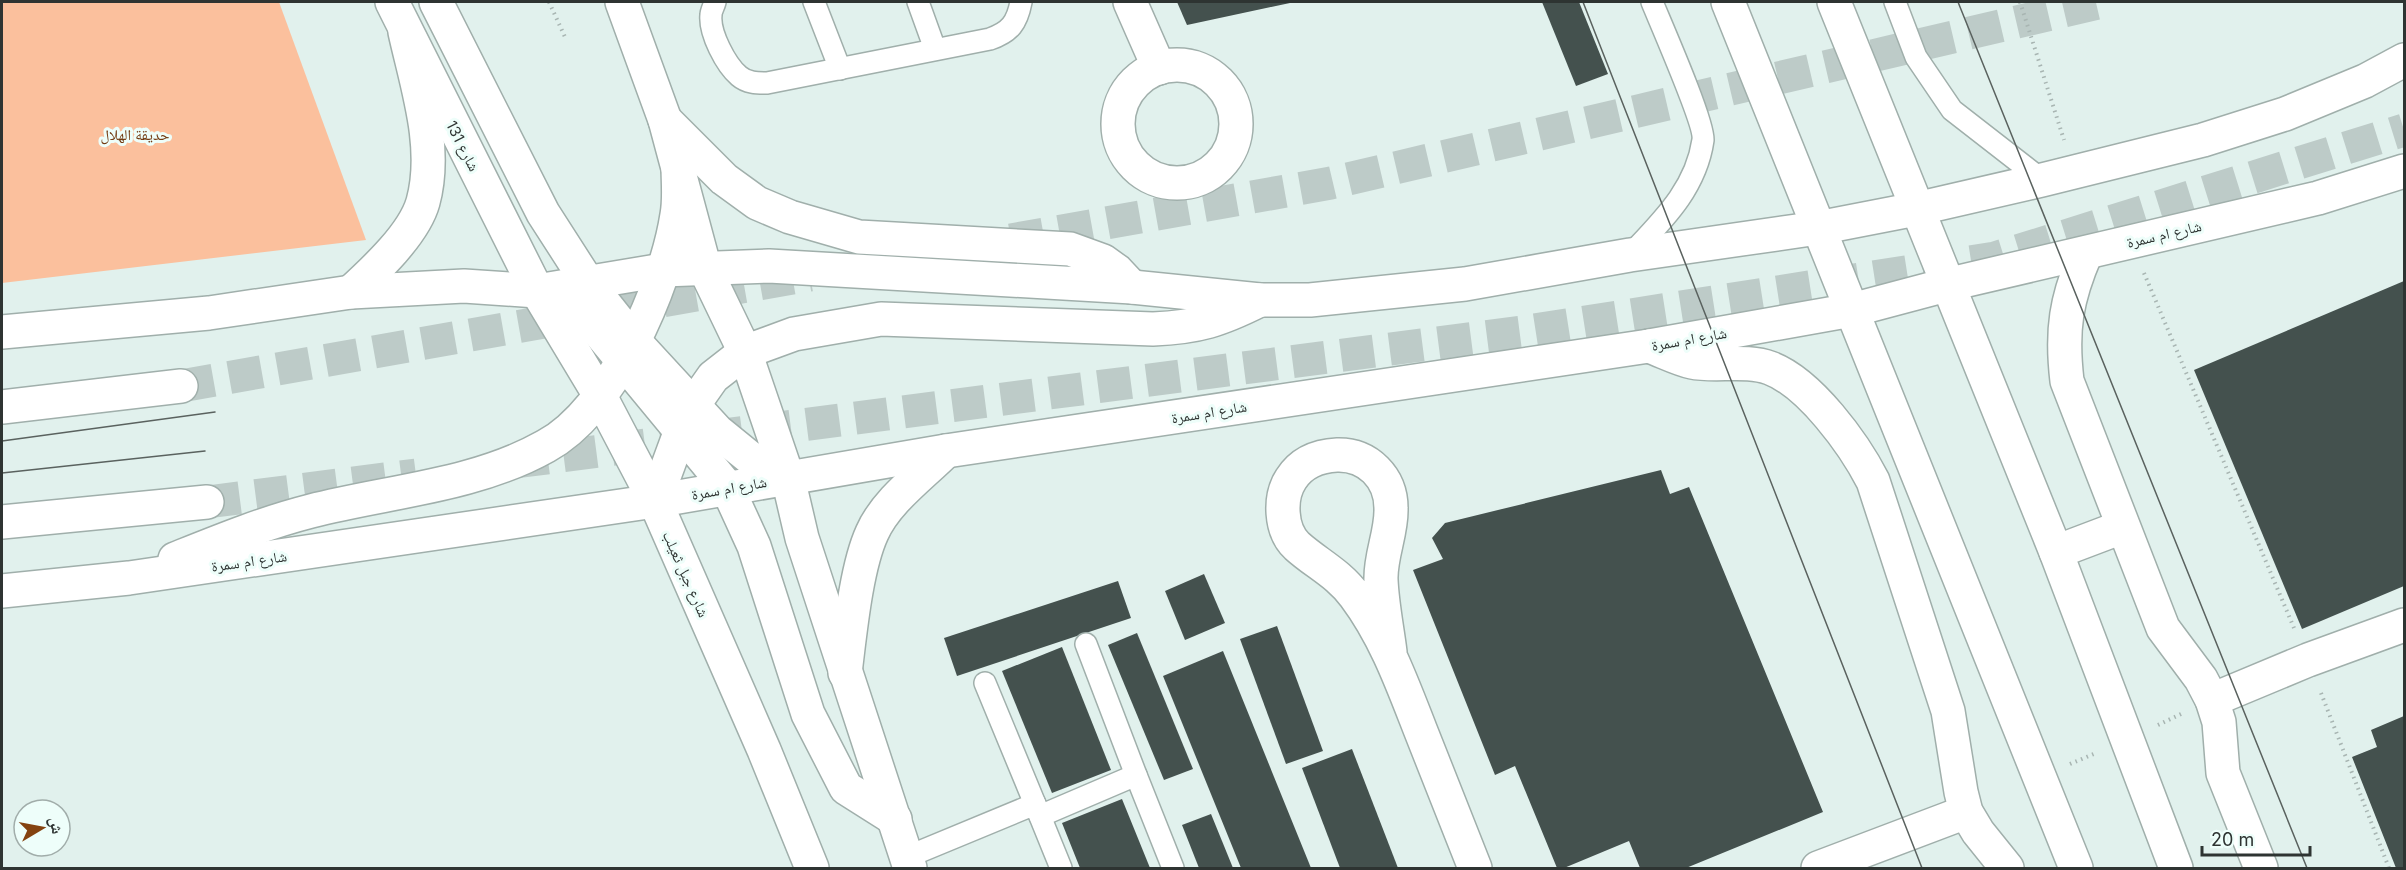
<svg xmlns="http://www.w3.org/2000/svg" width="2406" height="870" font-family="Inter,'Noto Naskh Arabic',sans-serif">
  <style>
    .green { fill: #fbc09d }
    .building { fill: #44514e }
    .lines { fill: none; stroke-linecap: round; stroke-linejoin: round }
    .tertiary-tunnel { stroke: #bdcbc8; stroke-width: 33; stroke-dasharray: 33 16; stroke-linecap: butt }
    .service-casing { stroke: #a0afab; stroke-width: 24 }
    .minor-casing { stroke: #a0afab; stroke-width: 36 }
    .tertiary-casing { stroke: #a0afab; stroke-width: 36 }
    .path { stroke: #a8b5b2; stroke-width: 4; stroke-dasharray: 1.5 4.5; stroke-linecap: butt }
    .service { stroke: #fff; stroke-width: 21 }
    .minor { stroke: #fff; stroke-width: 33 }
    .tertiary { stroke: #fff; stroke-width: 33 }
    .tram { stroke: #5a625f; stroke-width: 1.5 }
    .labels { text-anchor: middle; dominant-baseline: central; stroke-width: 6; stroke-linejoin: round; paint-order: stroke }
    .park-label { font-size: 15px; fill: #723a10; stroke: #eefefa }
    .street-label { font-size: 15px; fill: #2e3432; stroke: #eefefa }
  </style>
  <rect width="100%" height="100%" fill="#e1f1ed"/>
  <!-- green -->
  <polygon class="green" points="2,2 279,2 366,240 2,283"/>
  <!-- building -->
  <g class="building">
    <polygon points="1177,2 1290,2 1290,3 1187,25"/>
    <polygon points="1542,2 1579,2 1608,74 1576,86"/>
    <polygon points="2404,281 2404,586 2302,629 2194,370"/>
    <polygon points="1661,470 1670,494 1689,487 1823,812 1686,868 1640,868 1629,841 1564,868 1557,868 1515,766 1495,775 1413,570 1443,559 1432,538 1445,523"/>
    <polygon points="1204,574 1225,623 1185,640 1165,591"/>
    <polygon points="1118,581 1131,618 957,676 944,638"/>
    <polygon points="1277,626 1323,751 1286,764 1240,639"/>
    <polygon points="1137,633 1193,769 1164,780 1108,645"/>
    <polygon points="1062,647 1111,770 1052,793 1002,671"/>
    <polygon points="1223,651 1311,868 1241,868 1163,676"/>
    <polygon points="2404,716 2404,868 2396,868 2352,757 2377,747 2371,730"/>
    <polygon points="1352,749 1398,868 1340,868 1302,768"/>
    <polygon points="1122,799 1150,868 1080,868 1062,823"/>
    <polygon points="1211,814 1233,868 1199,868 1182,825"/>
  </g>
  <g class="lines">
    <!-- tertiary-tunnel -->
    <g class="tertiary-tunnel">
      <polyline points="1011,240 1331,183 2102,2"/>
      <polyline points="181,386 810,275"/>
      <polyline points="515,462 1522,332 1995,258 2404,130"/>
      <polyline points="207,502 416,475"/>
    </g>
    <!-- service casing -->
    <g class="service-casing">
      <g id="service">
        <path d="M715,2C714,6 711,11 711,15C709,33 726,65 739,76C747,83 757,83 767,83L990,39C1010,32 1017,23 1021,2"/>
        <polyline points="814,2 840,69"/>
        <polyline points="918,2 935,49"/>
        <polyline points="1895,2 1916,57 1952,110 2042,180"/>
        <path d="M1630,255C1662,221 1696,189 1703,140C1705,124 1661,24 1652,2"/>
        <polyline points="1086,644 1136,775"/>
        <polyline points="985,683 1035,804"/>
        <polyline points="1040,816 1136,775 1173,868"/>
        <polyline points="907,857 1035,804 1061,868"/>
      </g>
    </g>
    <!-- minor casing -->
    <g class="minor-casing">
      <g id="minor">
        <polyline points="392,2 537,291 599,394 655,501 764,750 812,868"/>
        <polyline points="622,2 665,120 705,269 745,352 788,478 802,538 910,868"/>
        <polyline points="1130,2 1159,68"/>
        <polyline points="1728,2 2076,868"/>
        <polyline points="1834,2 2056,552 2176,868"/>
        <circle cx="1177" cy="124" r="59"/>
        <path d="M2086,253C2066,299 2061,330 2067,381L2163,628L2201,679L2212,700L2219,722L2223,773L2261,868"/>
        <path d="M1649,346C1663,351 1678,359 1692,362C1715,367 1746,359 1770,368C1810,383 1854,444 1873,481L1948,711L1961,792L1966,812L1978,832L2007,868"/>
        <polyline points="2056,552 2122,527"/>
        <path d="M1390,652C1387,628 1382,604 1381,580C1380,556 1392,532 1391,508C1391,478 1368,454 1337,455C1318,456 1301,463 1291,479C1279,497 1280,530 1297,546C1317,564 1338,573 1355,596C1385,636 1402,683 1420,729C1439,776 1457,822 1475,868"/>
        <polyline points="2212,700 2308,660 2404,625"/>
        <polyline points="1818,868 1966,812"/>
      </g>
    </g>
    <!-- tertiary casing -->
    <g class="tertiary-casing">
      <g id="tertiary">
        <polyline points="436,2 543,213 588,283 634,341 717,431 749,457 788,478"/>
        <polyline points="665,120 724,179 757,203 790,217 859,237 1070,249 1103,261 1117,271 1132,287"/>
        <polyline points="537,291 574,312 599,332 727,487 754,546 808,714 846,788 895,819"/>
        <path d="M351,292C375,270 414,234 423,202C438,147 417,86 405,32"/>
        <polyline points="2,332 209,313 351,292 464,286 537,291 663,270 769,266 1132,287 1260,300 1310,300 1465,284 1630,255 1818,228 1916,209 2042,180 2203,140 2285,114 2365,81 2404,60"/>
        <polyline points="2,407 181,386"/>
        <path d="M655,501L687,414L713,377L745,352L794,334L881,319L1153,329C1199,327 1220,320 1260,300"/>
        <polyline points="2,522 207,502"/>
        <path d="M175,559C220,541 264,523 311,511C389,491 475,486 546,446C612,410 666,287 677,215C680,199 678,182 678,165"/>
        <polyline points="2,591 129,578 655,501 946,451 1649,346 1852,310 1946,285 2318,198 2404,171"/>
        <path d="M845,673C850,633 856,568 872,533C886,501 921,476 946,451"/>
      </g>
    </g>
    <!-- path -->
    <g class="path">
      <polyline points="549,2 565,37"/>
      <polyline points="2020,2 2064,140"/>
      <polyline points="2144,273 2294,628"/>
      <polyline points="2321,693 2389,868"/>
      <polyline points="2158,725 2181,714"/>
      <polyline points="2070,764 2096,753"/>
    </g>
    <!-- service -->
    <use href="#service" class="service"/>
    <!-- minor -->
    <use href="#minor" class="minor"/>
    <!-- tertiary -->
    <use href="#tertiary" class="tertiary"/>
    <!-- tram -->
    <g class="tram">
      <polyline points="1583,2 1922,868"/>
      <polyline points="1958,2 2307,868"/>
      <polyline points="2,441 215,412"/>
      <polyline points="2,473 205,451"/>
    </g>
  </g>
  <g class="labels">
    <!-- park labels -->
    <g class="park-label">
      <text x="135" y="134">حديقة الهلال</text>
    </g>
    <!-- street labels -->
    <g class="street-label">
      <text transform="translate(463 146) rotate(63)">شارع 131</text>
      <text transform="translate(2164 234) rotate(-13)">شارع ام سمرة</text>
      <text transform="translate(1689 339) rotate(-10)">شارع ام سمرة</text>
      <text transform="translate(1209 412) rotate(-9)">شارع ام سمرة</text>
      <text transform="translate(729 488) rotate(-10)">شارع ام سمرة</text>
      <text transform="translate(249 561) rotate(-8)">شارع ام سمرة</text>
      <text transform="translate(686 574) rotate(66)">شارع جبل ثعيلب</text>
    </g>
  </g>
  <!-- border -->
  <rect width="2406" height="870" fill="none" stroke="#2e3432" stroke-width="6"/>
  <!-- north arrow -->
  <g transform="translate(42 828) rotate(80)"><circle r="28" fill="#eefefa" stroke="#a1adaa" stroke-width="1.5"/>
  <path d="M0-4.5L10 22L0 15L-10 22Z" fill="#844210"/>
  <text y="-9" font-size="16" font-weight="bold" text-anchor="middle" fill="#2e3432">ش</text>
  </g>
  <!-- scale -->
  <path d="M2202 846v9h108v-9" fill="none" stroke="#2e3432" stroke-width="3"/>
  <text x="2211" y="846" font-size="18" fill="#2e3432" stroke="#eefefa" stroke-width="4.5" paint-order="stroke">20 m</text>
</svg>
